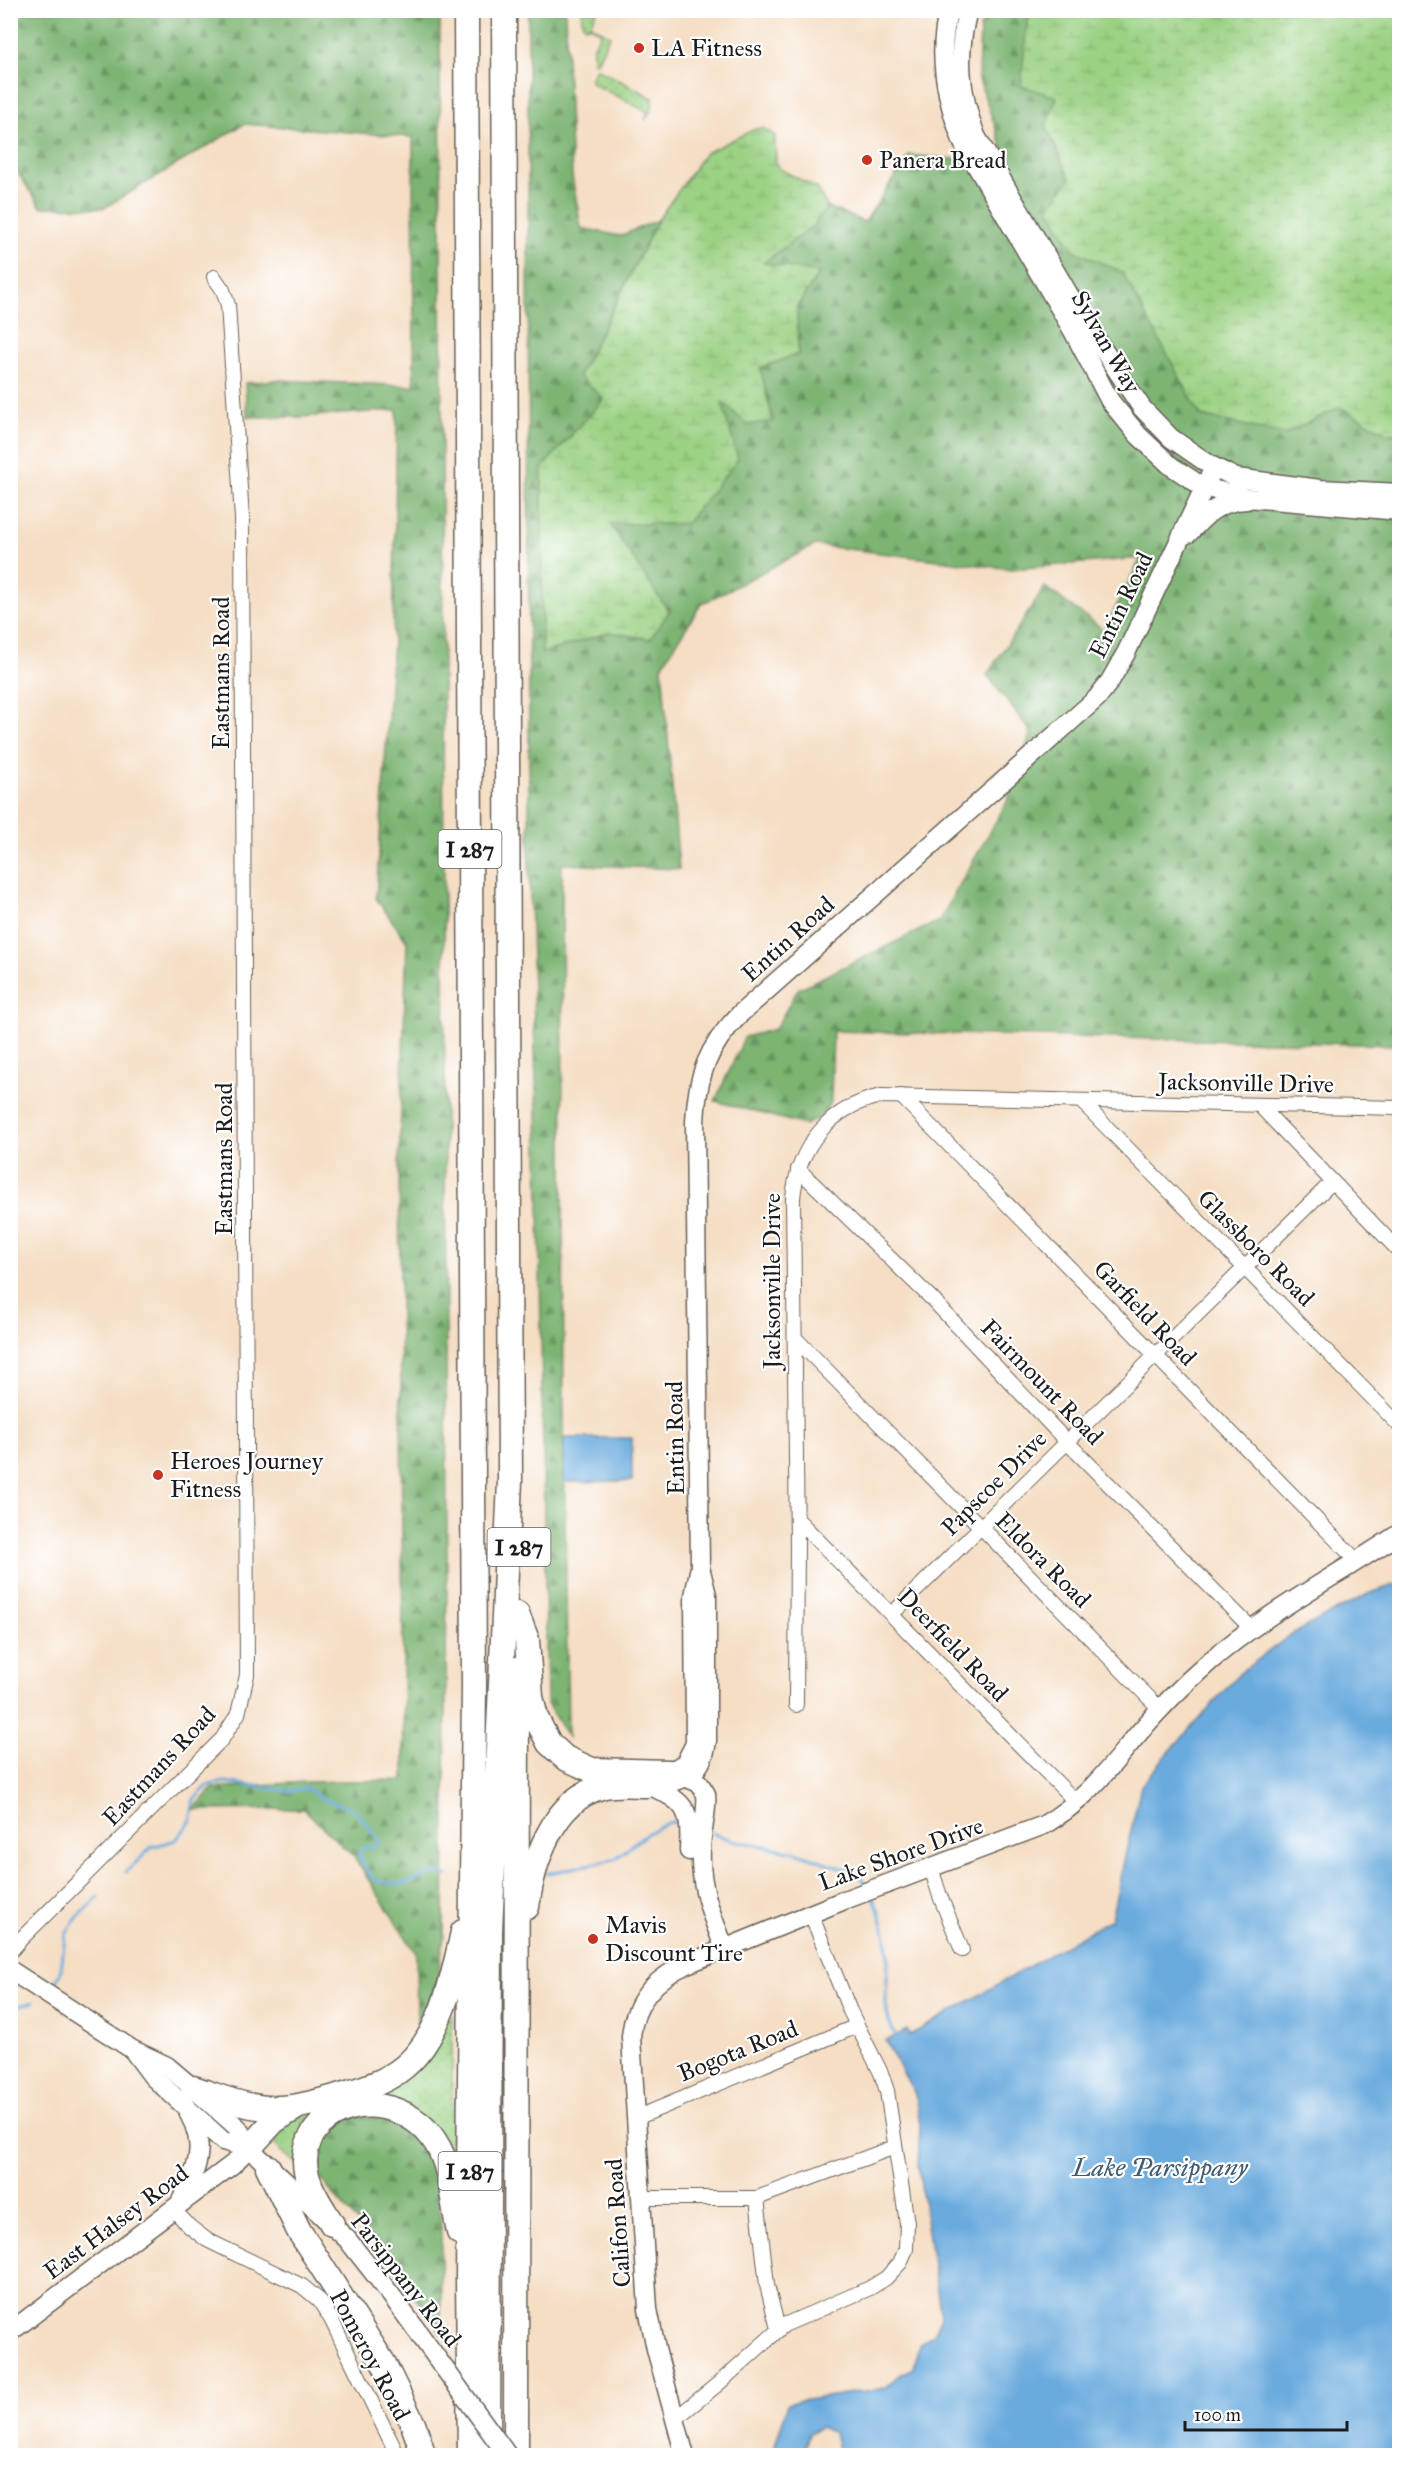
<svg xmlns="http://www.w3.org/2000/svg" width="1410" height="2466" font-family="'IM FELL Great Primer',serif">
  <style>
    .grass { fill: url(#grass-dots); stroke: #5c7750; stroke-width: 1.5 }
    .forest { fill: url(#forest-firs); stroke: #4c6847; stroke-width: 1.5 }
    .wetland { fill: url(#wetland-marsh); stroke: #5c7750; stroke-width: 1.5 }
    .water { fill: #6aabde; stroke: #43647d; stroke-width: 1.5 }
    .lines { fill: none; stroke-linecap: round; stroke-linejoin: round }
    .stream { stroke: #6aabde; stroke-width: 3 }
    .street-casing { stroke: #686057; stroke-width: 16 }
    .secondary-casing { stroke: #686057; stroke-width: 21 }
    .highway-casing { stroke: #686057; stroke-width: 27 }
    .street { stroke: #fff; stroke-width: 14 }
    .secondary { stroke: #fff; stroke-width: 18 }
    .highway { stroke: #fff; stroke-width: 24 }
    .secondary-bridge-casing { stroke: #686057; stroke-width: 21; stroke-linecap: butt }
    .secondary-bridge { stroke: #fff; stroke-width: 18 }
    .poi-dot { fill: #c8321e; stroke: #fff; stroke-width: 2 }
    .labels { text-anchor: middle; dominant-baseline: central; stroke-width: 4.5; stroke-linejoin: round; paint-order: stroke }
    .shield { fill: #fff; stroke: #606060; stroke-width: 1.5 }
    .shield-label { font-size: 22px; font-weight: bold; fill: #1c1c1c }
    .poi-label { font-size: 24px; fill: #1c1c1c; stroke: #fff; text-anchor: start }
    .street-label { font-size: 24px; fill: #1c1c1c; stroke: #fff }
    .water-label { font-size: 26px; font-style: italic; fill: #3f5c73; stroke: #fff }
  </style>
  <defs>
    <pattern id="grass-dots" width="8" height="8" patternUnits="userSpaceOnUse" patternTransform="scale(1.5)"><rect width="8" height="8" fill="#9bd284"/><path d="M2 2h.1M6 6h.1" fill="none" stroke="#85b471" stroke-width="1.8" stroke-linecap="round"/></pattern>
    <pattern id="forest-firs" width="22" height="20" patternUnits="userSpaceOnUse" patternTransform="scale(1.5)"><rect width="22" height="20" fill="#7cb472"/><path d="M5 1l3.5 6h-7zM16 11l3.5 6h-7z" fill="#65925d"/></pattern>
    <pattern id="wetland-marsh" width="20" height="14" patternUnits="userSpaceOnUse" patternTransform="scale(1.5)"><rect width="20" height="14" fill="#9bd284"/><path d="M1 5h8M5 5V1M11 12h8M15 12V8" fill="none" stroke="#85b471"/></pattern>
  </defs>
  <rect width="100%" height="100%" fill="#fff"/>
  <filter id="ink" filterUnits="userSpaceOnUse"><feTurbulence type="fractalNoise" baseFrequency=".0167" numOctaves="2"/><feDisplacementMap in="SourceGraphic" scale="12" xChannelSelector="R" yChannelSelector="G"/><feConvolveMatrix kernelMatrix="1 2 1 2 8 2 1 2 1" color-interpolation-filters="sRGB"/></filter>
  <filter id="wash" filterUnits="userSpaceOnUse"><feTurbulence type="fractalNoise" baseFrequency=".008" numOctaves="4" result="noise"/><feDisplacementMap in="SourceGraphic" scale="24" xChannelSelector="R" yChannelSelector="G"/><feGaussianBlur stdDeviation="1.35" result="paint"/><feColorMatrix in="noise" values="0 0 0 0 0 0 0 0 0 0 0 0 0 0 0 0 0 1.4 0 .05"/><feComposite in="paint" operator="in"/></filter>
  <g filter="url(#wash)">
    <rect width="100%" height="100%" fill="#f5dec4"/>
    <!-- grass -->
    <g class="grass">
      <polygon points="582,11 597,11 590,25 610,35 597,62 593,62 593,48 601,32 589,25 585,27 582,22"/>
      <polygon points="596,68 653,98 652,108 645,120 648,112 593,84 590,80"/>
      <polygon points="452,2016 452,2157 298,2166 269,2139 281,2124 380,2089"/>
    </g>
    <!-- forest -->
    <g class="forest">
      <polygon points="19,11 440,11 447,1560 444,1937 433,2009 417,2025 416,1953 354,1857 303,1809 193,1810 213,1788 306,1782 404,1780 399,1163 407,942 376,898 393,641 397,410 301,417 247,417 245,383 277,380 414,386 413,137 244,124 104,208 41,207 11,163 16,19"/>
      <polygon points="528,11 565,11 572,176 581,228 620,236 658,220 579,375 604,399 542,468 542,653 610,632 650,639 609,523 721,401 760,368 798,354 797,306 818,274 762,263 814,225 827,207 865,222 909,155 1008,164 978,77 980,28 988,11 1033,11 1027,22 1057,97 1046,126 1070,179 1073,250 1122,271 1201,416 1285,434 1340,407 1387,433 1400,433 1399,1045 833,1031 831,1102 820,1117 805,1125 715,1101 745,1037 775,1029 798,989 939,921 1008,800 1031,732 987,675 1045,587 1104,630 1141,558 1012,569 815,545 701,604 662,666 679,869 562,864 564,1438 568,1737 547,1704 538,1148 529,865"/>
      <path d="M353,2117L396,2119L430,2147L438,2182L441,2228V2333L378,2246L326,2186C315,2172 310,2150 324,2136C331,2128 344,2123 353,2117Z"/>
    </g>
    <!-- wetland -->
    <g class="wetland">
      <polygon points="1033,11 1399,11 1399,433 1387,433 1340,407 1285,434 1201,416 1122,272 1073,250 1049,208 1070,179 1046,126 1057,97 1021,86 1027,22"/>
      <polygon points="763,128 775,136 776,163 780,169 818,189 827,207 814,225 763,263 819,273 797,306 798,354 760,368 773,421 748,425 722,402 738,459 686,524 610,524 669,612 650,639 610,632 542,653 542,468 604,399 579,376 658,220 705,153 755,129"/>
    </g>
    <!-- water -->
    <g class="water">
      <polygon points="564,1438 632,1438 632,1481 564,1482"/>
      <polygon points="1399,1583 1399,2455 840,2456 834,2433 820,2427 809,2433 803,2455 772,2455 788,2403 884,2388 898,2376 914,2368 919,2345 933,2334 941,2317 918,2166 920,2125 915,2094 885,2041 907,2030 910,2035 1111,1919 1141,1786 1162,1760 1240,1673 1292,1634 1368,1594"/>
    </g>
    <g class="lines">
      <!-- stream -->
      <g class="stream">
        <polyline points="712,1833 731,1840 795,1852 860,1874 866,1885"/>
        <path d="M126,1872L152,1847L176,1840L190,1822L194,1799L209,1785L225,1782L288,1791L308,1788L320,1798L355,1810L380,1841L374,1847L367,1846L359,1852L364,1866L374,1880C382,1881 392,1885 399,1884C419,1883 422,1870 448,1875"/>
        <polyline points="545,1874 615,1859 646,1834 670,1822 682,1823"/>
        <path d="M872,1896C881,1912 888,1940 888,1959C888,1988 880,2010 896,2036"/>
        <path d="M54,1984C66,1970 60,1950 67,1933C73,1919 88,1908 99,1897"/>
        <polyline points="10,2009 33,2002"/>
      </g>
    </g>
  </g>
  <g filter="url(#ink)">
    <g class="lines">
      <!-- street casing -->
      <g class="street-casing">
        <g id="street">
          <polyline points="901,1096 1357,1561"/>
          <polyline points="1081,1101 1400,1426"/>
          <polyline points="1261,1107 1400,1252"/>
          <polyline points="798,1169 932,1299 1067,1442 1252,1629"/>
          <polyline points="795,1338 1160,1709"/>
          <polyline points="797,1519 1077,1803"/>
          <polyline points="892,1614 1332,1182"/>
          <path d="M796,1705L797,1544L793,1198C798,1146 830,1107 881,1096L1400,1108"/>
          <polyline points="931,1868 940,1896 962,1950"/>
          <polyline points="10,1952 21,1939 222,1739 238,1714 247,1675 242,518 228,305 223,290 214,277"/>
          <polyline points="636,2118 857,2026"/>
          <polyline points="640,2198 757,2198 895,2147"/>
          <polyline points="757,2198 767,2285 778,2329"/>
          <polyline points="173,2209 190,2227 207,2240 302,2286 319,2300 331,2319 398,2456"/>
          <polyline points="675,2419 718,2384 784,2325 870,2288 886,2278 900,2263 906,2249 907,2223 887,2091 881,2073 850,2011 811,1914"/>
        </g>
      </g>
      <!-- secondary casing -->
      <g class="secondary-casing">
        <g id="secondary">
          <path d="M949,10C936,54 947,102 963,143L1073,331L1110,401L1138,435L1171,466L1203,487L1248,498L1400,511"/>
          <path d="M968,10C956,54 960,94 976,136L1088,327L1142,408L1171,438L1210,465L1236,478L1320,489L1400,493"/>
          <path d="M1188,534C1206,514 1219,501 1247,500"/>
          <polyline points="670,1772 685,1763 695,1744 694,1596 699,1571"/>
          <path d="M678,1774L699,1783L706,1794C708,1812 701,1831 701,1850C699,1885 712,1917 725,1949"/>
          <path d="M647,1785C680,1783 702,1778 707,1741V1595L700,1567L695,1123C697,1076 707,1047 741,1013L1097,698L1110,681L1126,653L1214,467"/>
          <path d="M649,1785C687,1803 691,1809 689,1851"/>
          <polyline points="10,1970 133,2050 167,2066 193,2088 238,2128 249,2148 347,2239 391,2295"/>
          <polyline points="135,2053 153,2077 223,2141 249,2148"/>
          <path d="M180,2203C196,2170 208,2148 189,2114"/>
          <polyline points="10,2332 233,2164 249,2148"/>
          <path d="M685,2456L656,2349L648,2309L631,2037C634,2001 656,1978 687,1964L847,1899L1044,1825C1087,1799 1106,1772 1138,1734C1159,1709 1183,1685 1208,1663C1266,1612 1336,1577 1400,1533"/>
        </g>
      </g>
      <!-- highway casing -->
      <g class="highway-casing">
        <g id="highway">
          <polyline points="466,10 474,1687 468,2278 470,2456"/>
          <polyline points="517,1614 527,1640 531,1697 536,1718 549,1743 565,1758 592,1770 670,1772"/>
          <path d="M527,1907C533,1862 552,1801 601,1787C616,1783 632,1785 647,1785"/>
          <path d="M193,2088C214,2094 237,2105 259,2107C286,2111 309,2104 335,2097C354,2091 375,2086 391,2076C439,2049 452,1981 463,1932"/>
          <polyline points="249,2148 274,2121 295,2108"/>
          <polyline points="268,2167 299,2231 384,2364 413,2424 424,2456"/>
          <path d="M332,2224C321,2205 305,2184 305,2161C305,2147 311,2133 321,2124C356,2092 412,2104 436,2143C451,2166 453,2206 459,2232"/>
          <polyline points="488,2456 490,1932 510,1481 504,10"/>
          <polyline points="516,2456 517,1669"/>
        </g>
      </g>
      <!-- street -->
      <use href="#street" class="street"/>
      <!-- secondary -->
      <use href="#secondary" class="secondary"/>
      <!-- highway -->
      <use href="#highway" class="highway"/>
      <!-- secondary-bridge casing -->
      <g class="secondary-bridge-casing">
        <polyline id="secondary-bridge" points="391,2295 508,2456"/>
      </g>
      <!-- secondary-bridge -->
      <use href="#secondary-bridge" class="secondary-bridge"/>
    </g>
  </g>
  <!-- markers -->
  <g class="poi-dot">
    <circle cx="639" cy="48" r="6"/>
    <circle cx="867" cy="160" r="6"/>
    <circle cx="158" cy="1475" r="6"/>
    <circle cx="593" cy="1939" r="6"/>
  </g>
  <g class="labels">
    <!-- shield labels -->
    <g class="shield">
      <rect x="438.5" y="830" width="63" height="38" rx="4.5"/>
      <rect x="487.5" y="1528" width="63" height="38" rx="4.5"/>
      <rect x="438.5" y="2152" width="63" height="38" rx="4.5"/>
    </g>
    <g class="shield-label">
      <text x="470" y="849">I 287</text>
      <text x="519" y="1547">I 287</text>
      <text x="470" y="2171">I 287</text>
    </g>
    <!-- poi labels -->
    <g class="poi-label">
      <text x="651" y="48">LA Fitness</text>
      <text x="879" y="160">Panera Bread</text>
      <text x="170" y="1461">Heroes Journey<tspan x="170" dy="28">Fitness</tspan></text>
      <text x="605" y="1925">Mavis<tspan x="605" dy="28">Discount Tire</tspan></text>
    </g>
    <!-- street labels -->
    <g class="street-label">
      <text transform="translate(1106 342) rotate(60)">Sylvan Way</text>
      <text transform="translate(1121 605) rotate(-64)">Entin Road</text>
      <text transform="translate(221 673) rotate(-90)">Eastmans Road</text>
      <text transform="translate(788 939) rotate(-42)">Entin Road</text>
      <text transform="translate(1246 1083) rotate(1)">Jacksonville Drive</text>
      <text transform="translate(224 1159) rotate(-90)">Eastmans Road</text>
      <text transform="translate(1256 1248) rotate(45)">Glassboro Road</text>
      <text transform="translate(772 1281) rotate(-90)">Jacksonville Drive</text>
      <text transform="translate(1145 1313) rotate(46)">Garfield Road</text>
      <text transform="translate(1042 1382) rotate(46)">Fairmount Road</text>
      <text transform="translate(675 1438) rotate(-91)">Entin Road</text>
      <text transform="translate(994 1483) rotate(-45)">Papscoe Drive</text>
      <text transform="translate(1043 1560) rotate(45)">Eldora Road</text>
      <text transform="translate(953 1645) rotate(46)">Deerfield Road</text>
      <text transform="translate(159 1766) rotate(-47)">Eastmans Road</text>
      <text transform="translate(901 1854) rotate(-20)">Lake Shore Drive</text>
      <text transform="translate(738 2051) rotate(-22)">Bogota Road</text>
      <text transform="translate(116 2222) rotate(-37)">East Halsey Road</text>
      <text transform="translate(618 2223) rotate(-94)">Califon Road</text>
      <text transform="translate(406 2280) rotate(52)">Parsippany Road</text>
      <text transform="translate(370 2355) rotate(62)">Pomeroy Road</text>
    </g>
    <!-- water labels -->
    <g class="water-label">
      <text x="1160" y="2167">Lake Parsippany</text>
    </g>
  </g>
  <!-- margin -->
  <rect width="1410" height="2466" fill="none" stroke="#fff" stroke-width="36"/>
  <!-- scale -->
  <path d="M1185 2421v9h162v-9" fill="none" stroke="#1c1c1c" stroke-width="3"/>
  <text x="1194" y="2421" font-size="18" fill="#1c1c1c" stroke="#ffffff" stroke-width="4.5" paint-order="stroke">100 m</text>
</svg>
